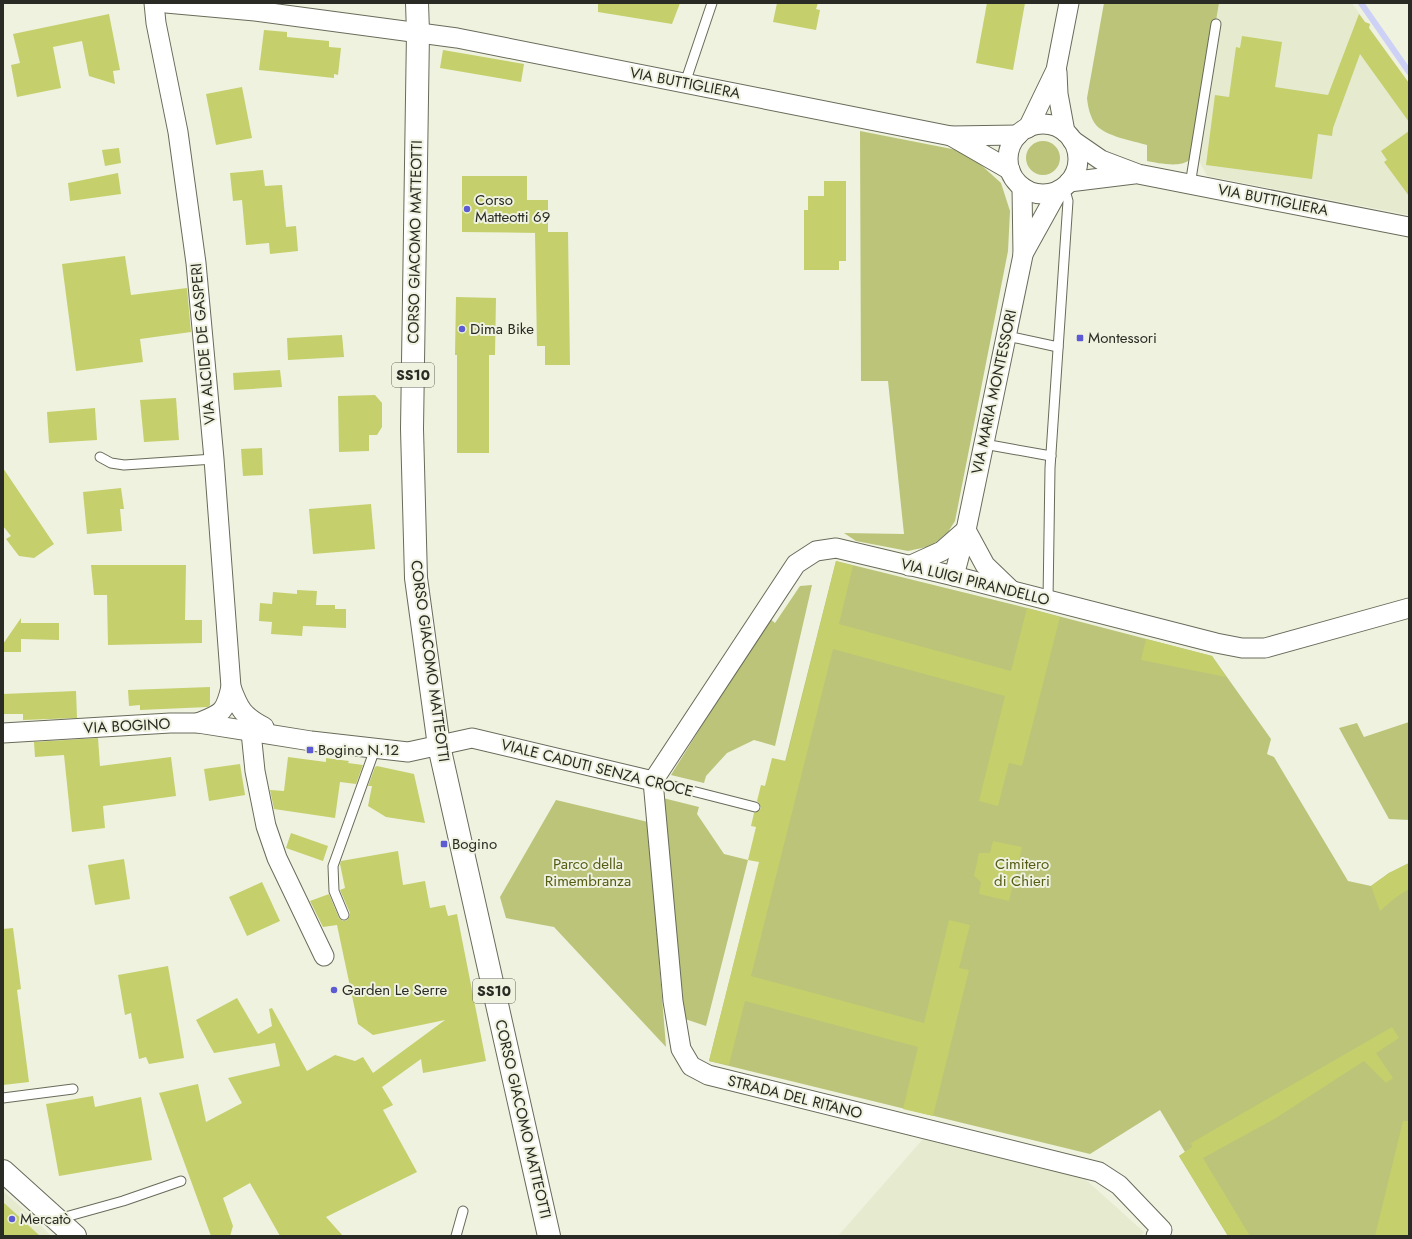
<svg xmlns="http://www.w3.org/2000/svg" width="1412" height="1239" font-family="Jost,sans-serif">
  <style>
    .built { fill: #e6eacf }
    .green { fill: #bbc479 }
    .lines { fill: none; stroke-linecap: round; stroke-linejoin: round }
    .stream { stroke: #ccd1f5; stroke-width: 6 }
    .building { fill: #c5cf6c }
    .service-casing { stroke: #696b5a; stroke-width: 11 }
    .minor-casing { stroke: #696b5a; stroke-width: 21 }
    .tertiary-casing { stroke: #696b5a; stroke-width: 24 }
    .primary-casing { stroke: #696b5a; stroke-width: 24 }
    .service { stroke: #fff; stroke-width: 9 }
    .minor { stroke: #fff; stroke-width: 19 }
    .tertiary { stroke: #fff; stroke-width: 22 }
    .primary { stroke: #fff; stroke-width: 22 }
    .poi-dot { fill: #5c5bd3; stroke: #eff2df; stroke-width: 1.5 }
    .labels { text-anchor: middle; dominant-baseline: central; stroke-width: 4; stroke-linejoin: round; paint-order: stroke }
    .shield { fill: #eff2df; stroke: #65675c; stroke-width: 1 }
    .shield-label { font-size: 14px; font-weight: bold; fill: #2a2b24 }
    .street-label { font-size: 15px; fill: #2a2b24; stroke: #eff2df }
    .poi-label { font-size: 15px; fill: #2a2b24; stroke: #eff2df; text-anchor: start }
    .park-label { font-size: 15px; fill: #575c14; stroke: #eff2df }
  </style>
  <rect width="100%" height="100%" fill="#eff2df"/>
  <!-- built -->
  <g class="built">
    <polygon points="1219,3 1352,3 1409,85 1409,215 1207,176 1194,151"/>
    <polygon points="923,1139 1085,1179 1144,1232 1140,1236 838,1236"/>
    <polygon points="3,1191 36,1221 51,1236 3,1236"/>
  </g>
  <!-- green -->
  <g class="green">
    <path d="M1104,3H1219L1194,151C1192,154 1191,158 1189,160C1181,168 1157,163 1147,161V145C1133,141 1105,136 1096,125C1090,117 1088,107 1087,98Z"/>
    <polygon points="860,131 957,150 980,164 1001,183 1010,211 1008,251 955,521 948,532 931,546 908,551 856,541 844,533 904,534 888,381 861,381"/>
    <circle cx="1043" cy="158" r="17"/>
    <polygon points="836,561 1027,608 1212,656 1271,739 1267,754 1274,757 1348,881 1371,886 1389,873 1409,863 1409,1236 1228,1236 1179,1156 1185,1152 1160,1110 1090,1154 709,1061"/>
    <polygon points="812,585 775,746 754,740 727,753 706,776 704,783 671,775 769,618 775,623 800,586"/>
    <polygon points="1409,722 1409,820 1389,819 1339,728 1357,723 1364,737"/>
    <polygon points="663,798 699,807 697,814 724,854 748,860 706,1026 685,1019"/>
    <polygon points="556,800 648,822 666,1047 554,927 506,918 500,897"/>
  </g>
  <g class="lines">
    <!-- stream -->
    <polyline class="stream" points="1361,3 1409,72"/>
  </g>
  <!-- building -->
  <g class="building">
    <polygon points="598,3 680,3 672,24 598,12"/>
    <polygon points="777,3 818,3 816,9 820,10 816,30 773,22"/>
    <polygon points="987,3 1025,3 1013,70 976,63"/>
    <polygon points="109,14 120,70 113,71 115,84 89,76 82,41 53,47 61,88 17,97 11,65 20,63 13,34"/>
    <polygon points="1359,14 1365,22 1370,24 1369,28 1409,83 1409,122 1360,54 1333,128 1332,136 1318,134 1312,179 1206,165 1215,95 1229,97 1236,47 1240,48 1242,36 1282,42 1275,87 1328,95"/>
    <polygon points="264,30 287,32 287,37 329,41 329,47 341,48 338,75 334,74 334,78 259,70"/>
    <polygon points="443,50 524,64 521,82 440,68"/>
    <polygon points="242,87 252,138 216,145 206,94"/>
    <polygon points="1409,131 1409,196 1384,162 1387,160 1381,151"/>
    <polygon points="119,148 121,163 105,166 102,150"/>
    <polygon points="263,170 265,186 282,185 286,227 296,226 298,251 270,254 269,243 246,245 242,200 233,201 230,173"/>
    <polygon points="118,173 121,194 70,201 68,183"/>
    <polygon points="462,176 527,176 527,200 548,200 548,232 568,232 570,365 545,365 545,346 537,346 535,233 539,233 462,232"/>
    <polygon points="824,181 846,181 846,261 839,261 839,270 804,270 804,210 808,210 808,196 824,196"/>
    <polygon points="125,256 131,295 187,288 191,332 140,339 143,362 76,371 62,264"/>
    <polygon points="456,297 496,298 495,355 489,355 489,453 457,453 457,355 455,355"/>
    <polygon points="342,335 344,357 288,360 287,338"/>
    <polygon points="280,370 282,387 234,390 233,373"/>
    <polygon points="375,395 382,403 382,427 377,435 369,435 369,451 339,452 338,396"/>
    <polygon points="176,398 179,440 144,442 140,400"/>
    <polygon points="95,408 97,440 49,443 47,412"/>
    <polygon points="262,448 263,475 243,476 241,449"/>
    <polygon points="3,468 54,544 34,558 19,556 6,539 11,536 3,526"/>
    <polygon points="121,488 124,509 120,509 122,531 87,534 83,492"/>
    <polygon points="371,504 375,549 313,554 309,509"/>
    <polygon points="836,561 853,566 839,624 1011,671 1027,608 1060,617 1022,766 1009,763 998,806 979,801 1005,696 833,649 751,976 924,1023 949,920 970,925 959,968 969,970 933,1116 903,1109 918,1047 745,1001 729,1065 709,1061 759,862 748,860 756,827 751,826 754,813 759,811 761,808 759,803 757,801 761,785 765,786 772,758 786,761"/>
    <polygon points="91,565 186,565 185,620 202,620 202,643 108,645 107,595 94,595"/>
    <polygon points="297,590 317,591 316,605 335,605 335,609 346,609 346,628 303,626 302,636 271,634 272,622 259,621 260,603 272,604 273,592 297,594"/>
    <polygon points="21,618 21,623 59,623 59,640 21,639 21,652 3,652 3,644"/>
    <polygon points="1146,639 1212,656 1226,677 1141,660"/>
    <polygon points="210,687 210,705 208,707 140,710 140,705 129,706 128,690"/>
    <polygon points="76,691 77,718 23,720 23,714 3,714 3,694"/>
    <polygon points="98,738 100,766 171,757 176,796 103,806 105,828 72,832 64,755 35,757 34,742"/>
    <polygon points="288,757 326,762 326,758 349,761 348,763 363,765 356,784 340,782 335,818 274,809 270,790 284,791"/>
    <polygon points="240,764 245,795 209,801 204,769"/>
    <polygon points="377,766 414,774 425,823 386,817 368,806 372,786 368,786 375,767"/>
    <polygon points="291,833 328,846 323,861 286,848"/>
    <polygon points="993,841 1022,847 1009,901 979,894 981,882 974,876 979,853 990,853"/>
    <polygon points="398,851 403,885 425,881 430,908 445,905 448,916 457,914 486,1061 423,1073 421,1059 382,1087 393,1105 383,1110 417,1172 326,1217 343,1236 280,1236 250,1183 223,1198 233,1226 230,1236 211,1236 159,1093 198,1084 206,1122 242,1103 228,1078 280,1066 275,1043 214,1053 196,1020 237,998 258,1034 272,1026 269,1009 272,1008 307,1071 335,1055 355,1061 363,1057 373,1073 445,1020 373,1035 358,1024 337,925 323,927 310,901 329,894 339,918 343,921 347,920 350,916 350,913 340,890 345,888 340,864 341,861"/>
    <polygon points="124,859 130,899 95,905 88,865"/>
    <polygon points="1409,863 1409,889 1395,898 1380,911 1371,886 1389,873"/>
    <polygon points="262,882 280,921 247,936 229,897"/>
    <polygon points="13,928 21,989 17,990 29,1082 3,1085 3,929"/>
    <polygon points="168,966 184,1058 149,1064 146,1057 139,1059 131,1013 125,1015 118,975"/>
    <polygon points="1392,1027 1399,1038 1376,1053 1393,1078 1386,1083 1364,1061 1276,1118 1203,1158 1250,1236 1228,1236 1179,1156 1192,1147 1191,1143"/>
    <polygon points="93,1096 95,1107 141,1097 152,1160 59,1176 46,1104"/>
    <polygon points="1403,1121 1409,1121 1409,1236 1375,1236"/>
    <polygon points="3,1202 40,1236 3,1236"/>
  </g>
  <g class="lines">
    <!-- service casing -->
    <g class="service-casing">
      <g id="service">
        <polyline points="685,83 712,3"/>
        <polyline points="1190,185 1216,24"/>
        <polyline points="1007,336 1058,347"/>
        <polyline points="984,444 1051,456"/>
        <polyline points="100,457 111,463 124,465 214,459"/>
        <polyline points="1048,600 1050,468 1068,201 1064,187"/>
        <polyline points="653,781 755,807"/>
        <polyline points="344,915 334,891 333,866 375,749"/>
        <polyline points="3,1098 73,1089"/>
        <polyline points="58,1219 123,1201 181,1181"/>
        <polyline points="456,1236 463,1211"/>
      </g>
    </g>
    <!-- minor casing -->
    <g class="minor-casing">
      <g id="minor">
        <path d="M154,3L156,23L178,132L196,263L214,459L231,687C225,713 222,713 198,723"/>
        <polyline points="166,3 255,11 457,38 951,136 1018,135"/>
        <polyline points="1057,72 1058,94 1065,132"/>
        <circle cx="1043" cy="159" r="35"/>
        <polyline points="1028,128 1056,70 1069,3"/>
        <polyline points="951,136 1010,170"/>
        <polyline points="1072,140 1101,160 1138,174 1409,227"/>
        <polyline points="1069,182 1134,174"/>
        <polyline points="1023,254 1058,191"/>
        <polyline points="909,566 942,551 966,530 985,565 1011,590"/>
        <polyline points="954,576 966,530 1023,255 1022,187"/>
        <path d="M231,687C239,709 243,716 264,727"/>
        <polyline points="253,721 251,732 255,771 266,826 277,858 324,956"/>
        <polyline points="3,733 170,723 198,723 311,741 408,752 472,738 653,781"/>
        <polyline points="653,781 796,564 816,551 836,548 954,576 1216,643 1242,648 1265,648 1409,608"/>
        <polyline points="653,781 673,1001 681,1049 691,1066 708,1075 1099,1172 1119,1185 1162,1230 1156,1236"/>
      </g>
    </g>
    <!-- tertiary casing -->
    <g class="tertiary-casing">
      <polyline id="tertiary" points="3,1171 75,1236"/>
    </g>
    <!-- primary casing -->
    <g class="primary-casing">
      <polyline id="primary" points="417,3 418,32 412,429 416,578 439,746 549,1236"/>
    </g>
    <!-- service -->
    <use href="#service" class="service"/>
    <!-- minor -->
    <use href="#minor" class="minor"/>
    <!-- tertiary -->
    <use href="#tertiary" class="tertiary"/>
    <!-- primary -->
    <use href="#primary" class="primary"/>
  </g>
  <!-- markers -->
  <g class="poi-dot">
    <circle cx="467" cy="209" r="4"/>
    <circle cx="462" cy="329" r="4"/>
    <rect x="1076" y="334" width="8" height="8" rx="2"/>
    <rect x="306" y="746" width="8" height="8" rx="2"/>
    <rect x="440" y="840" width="8" height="8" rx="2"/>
    <circle cx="334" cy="990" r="4"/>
    <circle cx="12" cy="1219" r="4"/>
  </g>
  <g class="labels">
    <!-- shield labels -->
    <g class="shield">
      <rect x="392" y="363" width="42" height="24" rx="3"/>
      <rect x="473" y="979" width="42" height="24" rx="3"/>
    </g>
    <g class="shield-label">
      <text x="413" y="375">SS10</text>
      <text x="494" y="991">SS10</text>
    </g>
    <!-- street labels -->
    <g class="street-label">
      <text transform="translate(685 83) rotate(11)">VIA BUTTIGLIERA</text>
      <text transform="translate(1273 200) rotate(11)">VIA BUTTIGLIERA</text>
      <text transform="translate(415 242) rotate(-89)">CORSO GIACOMO MATTEOTTI</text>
      <text transform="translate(203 344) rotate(-95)">VIA ALCIDE DE GASPERI</text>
      <text transform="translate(994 392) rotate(-78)">VIA MARIA MONTESSORI</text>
      <text transform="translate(975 582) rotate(14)">VIA LUIGI PIRANDELLO</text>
      <text transform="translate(430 661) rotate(82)">CORSO GIACOMO MATTEOTTI</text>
      <text transform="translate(127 726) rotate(-3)">VIA BOGINO</text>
      <text transform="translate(597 768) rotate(14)">VIALE CADUTI SENZA CROCE</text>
      <text transform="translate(795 1097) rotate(14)">STRADA DEL RITANO</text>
      <text transform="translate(523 1119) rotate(77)">CORSO GIACOMO MATTEOTTI</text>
    </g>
    <!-- poi labels -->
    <g class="poi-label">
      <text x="475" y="200">Corso<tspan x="475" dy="17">Matteotti 69</tspan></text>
      <text x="470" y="329">Dima Bike</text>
      <text x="1088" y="338">Montessori</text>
      <text x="318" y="750">Bogino N.12</text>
      <text x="452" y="844">Bogino</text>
      <text x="342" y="990">Garden Le Serre</text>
      <text x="20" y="1219">Mercatò</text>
    </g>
    <!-- park labels -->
    <g class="park-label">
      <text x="588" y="864">Parco della<tspan x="588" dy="17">Rimembranza</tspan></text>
      <text x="1022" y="864">Cimitero<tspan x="1022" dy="17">di Chieri</tspan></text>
    </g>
  </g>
  <!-- border -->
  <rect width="1412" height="1239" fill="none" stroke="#2a2b24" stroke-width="8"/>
</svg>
